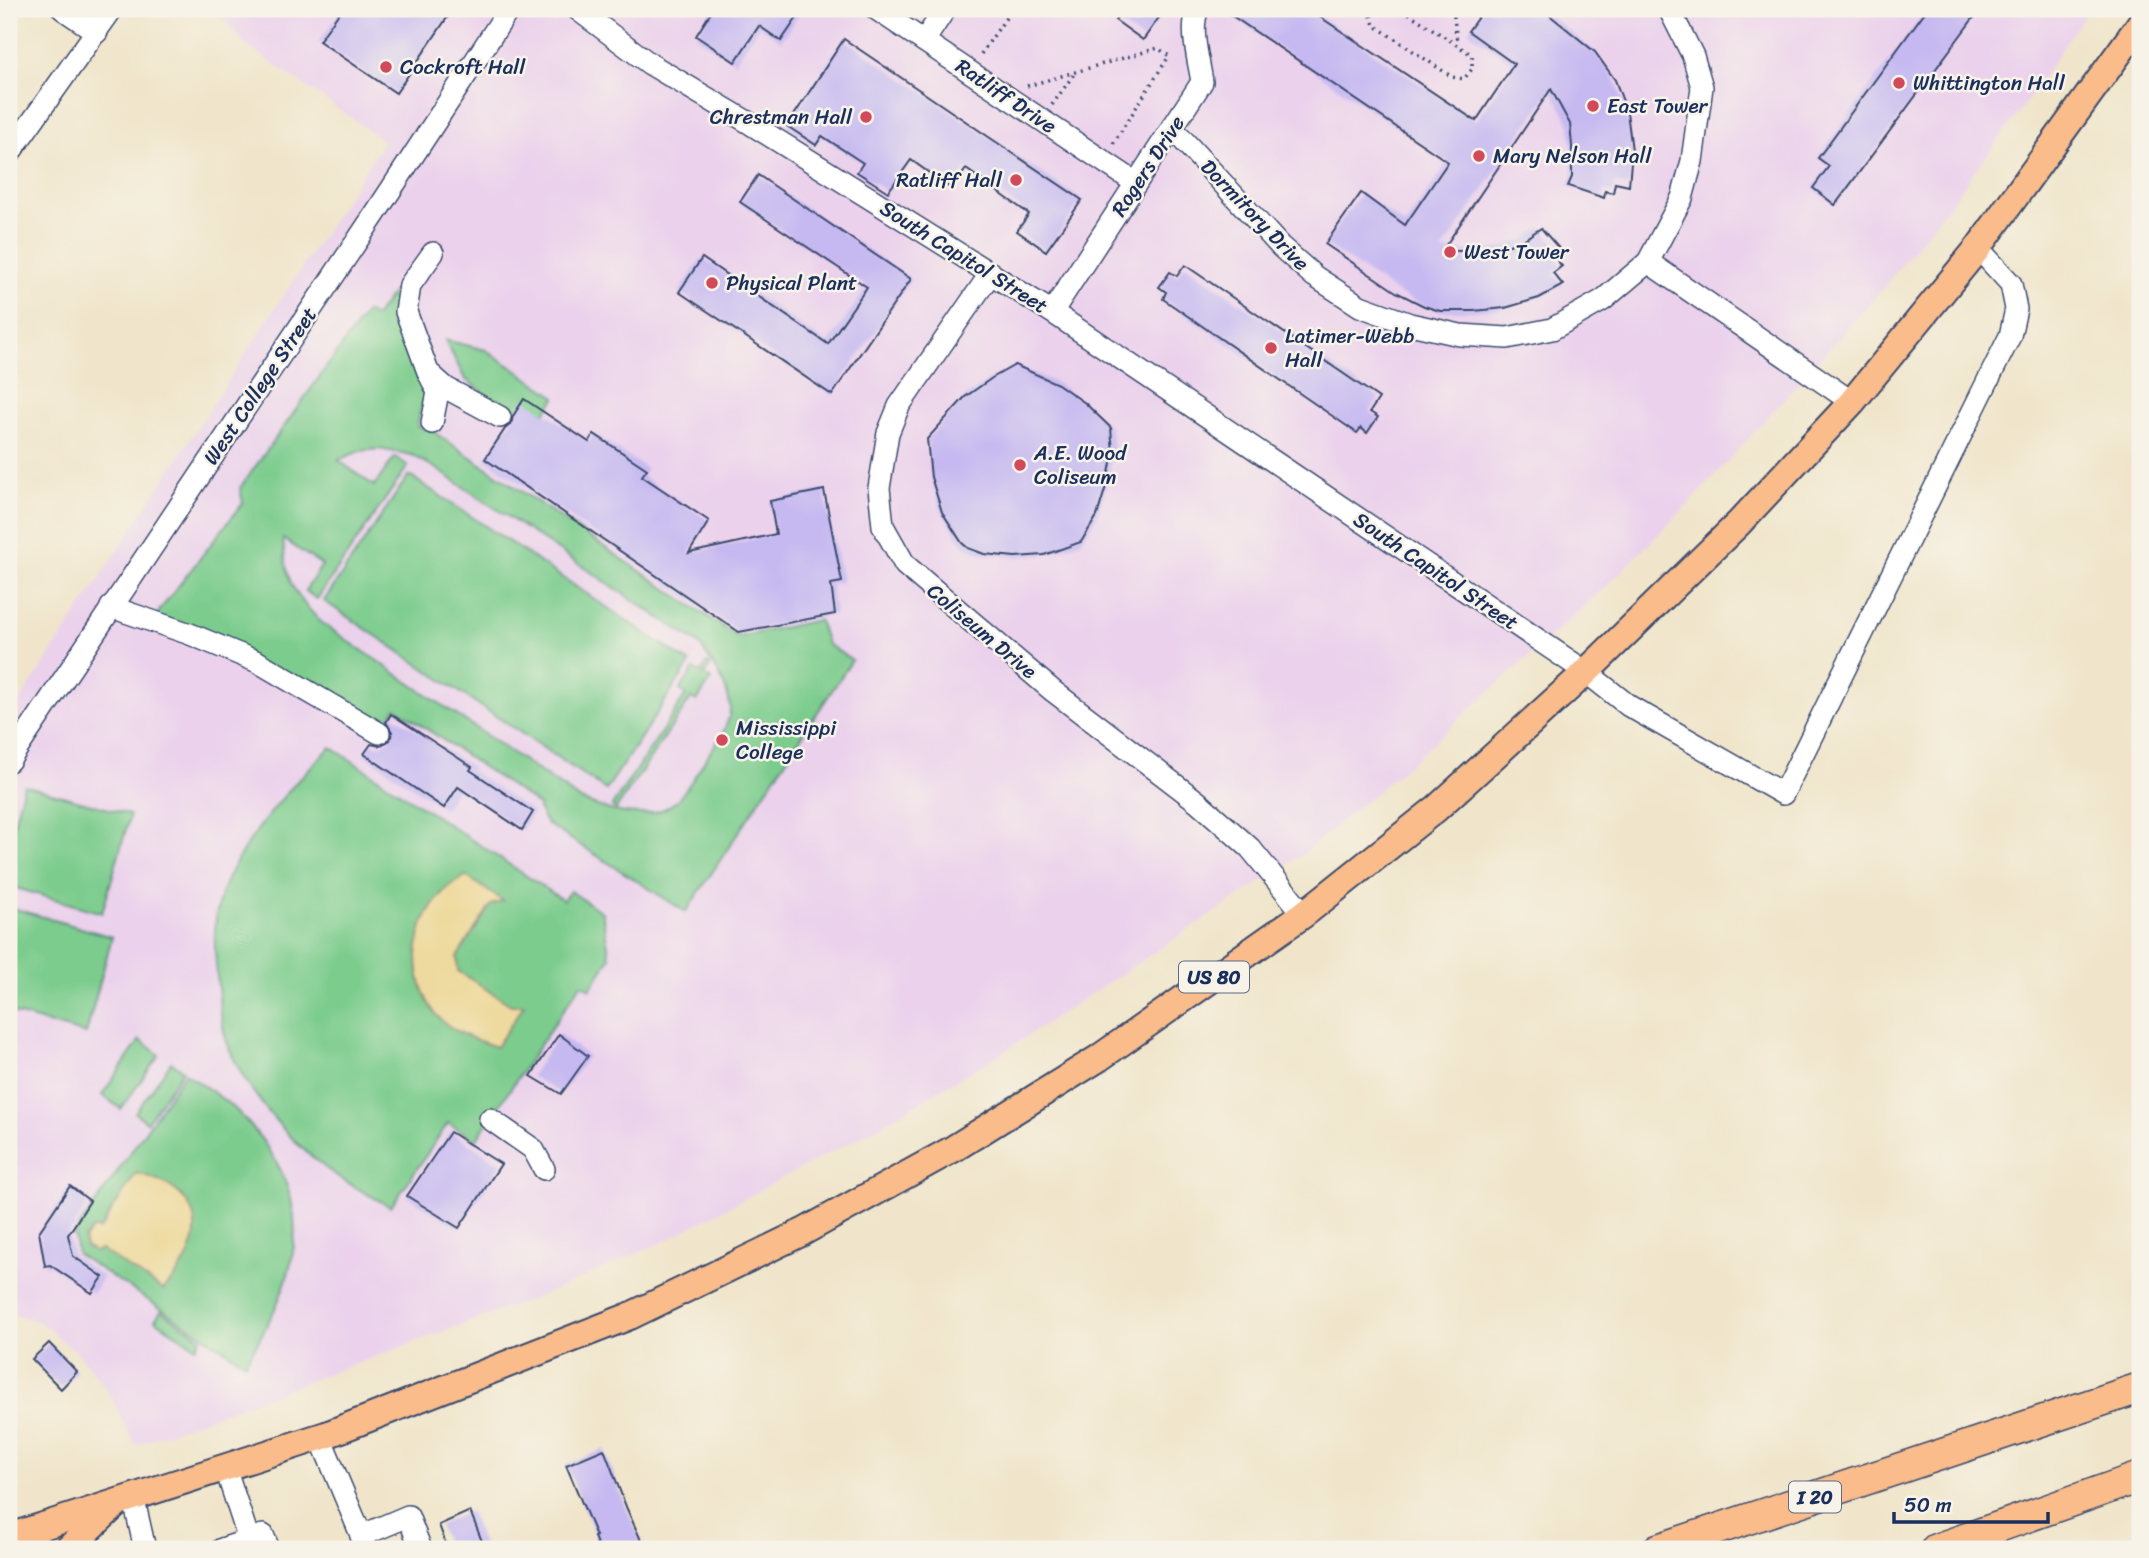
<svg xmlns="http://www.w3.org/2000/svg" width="2149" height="1558" font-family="Sriracha,sans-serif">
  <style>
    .built { fill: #ebd1ec }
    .green { fill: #7ccc8d; stroke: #4c7e76; stroke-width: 2; fill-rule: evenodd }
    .sand { fill: #eeda9e; stroke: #84847e; stroke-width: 2 }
    .building { fill: #c6b9f1 }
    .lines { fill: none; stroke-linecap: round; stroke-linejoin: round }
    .minor-casing { stroke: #3b4a6e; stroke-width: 24 }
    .major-casing { stroke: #3b4a6e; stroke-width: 30 }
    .highway-casing { stroke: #3b4a6e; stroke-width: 33 }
    .path { stroke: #3b4a6e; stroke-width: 3.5; stroke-dasharray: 2 5; stroke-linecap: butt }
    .minor { stroke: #fff; stroke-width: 21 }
    .major { stroke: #f9bc8a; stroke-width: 26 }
    .highway { stroke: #f9bc8a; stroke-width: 30 }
    .poi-dot { fill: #d1495b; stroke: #f7f3e8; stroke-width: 2.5 }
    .labels { text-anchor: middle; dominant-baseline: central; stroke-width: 5; stroke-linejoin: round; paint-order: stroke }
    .shield { fill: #f7f3e8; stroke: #5d6a87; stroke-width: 2 }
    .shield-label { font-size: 19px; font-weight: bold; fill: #1b2f5e }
    .poi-label { font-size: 21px; fill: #1b2f5e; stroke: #f7f3e8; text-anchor: start }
    .street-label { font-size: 21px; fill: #1b2f5e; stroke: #f7f3e8 }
  </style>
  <rect width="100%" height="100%" fill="#f7f3e8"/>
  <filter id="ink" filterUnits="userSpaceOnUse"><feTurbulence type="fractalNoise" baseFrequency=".0143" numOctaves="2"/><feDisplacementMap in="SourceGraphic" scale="14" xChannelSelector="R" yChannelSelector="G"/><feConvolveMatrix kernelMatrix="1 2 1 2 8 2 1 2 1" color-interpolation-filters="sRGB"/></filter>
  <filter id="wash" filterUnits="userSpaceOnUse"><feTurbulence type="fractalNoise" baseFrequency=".00686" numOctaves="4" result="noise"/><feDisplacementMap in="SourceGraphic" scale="28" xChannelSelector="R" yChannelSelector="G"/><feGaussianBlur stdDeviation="1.57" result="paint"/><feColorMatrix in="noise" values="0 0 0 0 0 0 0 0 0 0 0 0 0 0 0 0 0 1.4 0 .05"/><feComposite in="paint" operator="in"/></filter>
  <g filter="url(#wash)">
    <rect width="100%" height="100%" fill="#f0e5ca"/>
    <!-- built -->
    <polygon class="built" points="214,9 2089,9 2020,111 1953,200 1884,287 1694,499 1609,584 1412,762 1299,857 994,1058 871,1131 665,1241 546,1294 135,1445 108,1391 78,1353 38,1321 9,1313 9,718 384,141 245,44"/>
    <!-- green -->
    <g class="green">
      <path d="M401,281L396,317L427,385L417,426L432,431L738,637L819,620L827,644L852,660L686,912L547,824L538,809L540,806L396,708L379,733L155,622L159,611L243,503L240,488L366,312L375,317ZM379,449L412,455L432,466L699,644C712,663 727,682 730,706C731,724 718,740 709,754C699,768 690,786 678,799C653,825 610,812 581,800L322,623C292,593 286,582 283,539L322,565L305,591L317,599L408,466L395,457L374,486L338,460L360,451Z"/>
      <polygon points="445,340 486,350 556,397 545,413 515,414 465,379"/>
      <polygon points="409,475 690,663 606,790 324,601"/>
      <polygon points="707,663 711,665 704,675 711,680 697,701 691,698 616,809 612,806 686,695 680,690 694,669 701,673"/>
      <path d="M331,747L563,900L570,891L602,912L610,958L590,989L581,984L476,1140L448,1123L391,1207C369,1195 347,1184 327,1169C288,1140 241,1086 226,1039C220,1020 219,996 217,976C215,953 213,929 218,906C227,857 295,780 331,747Z"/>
      <polygon points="24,785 130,815 102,913 9,886 9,842"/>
      <polygon points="9,907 112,937 86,1034 9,1012"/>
      <polygon points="140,1040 159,1055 121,1109 102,1095"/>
      <polygon points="171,1062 183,1070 147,1122 135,1113"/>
      <path d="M185,1073C202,1085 222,1097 237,1111C322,1196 303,1271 245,1363L77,1254L74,1235Z"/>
      <polygon points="161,1311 201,1338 196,1347 155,1320"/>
    </g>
    <!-- sand -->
    <g class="sand">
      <path d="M466,876L503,901L491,905L457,957L458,971L511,1005H524L496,1047C473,1039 445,1030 432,1009C403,963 417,899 466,876Z"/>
      <path d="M136,1173C208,1190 211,1242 163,1290L101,1250L94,1252L86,1247L84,1239L92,1229H100Z"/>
    </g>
    <g id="blocks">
      <!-- building -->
      <g class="building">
        <polygon points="342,9 453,9 396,93 319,41"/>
        <polygon points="713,9 803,9 781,41 759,26 735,62 696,36"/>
        <polygon points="1123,9 1165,9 1143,40 1115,20"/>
        <polygon points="1222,9 1308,9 1476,121 1514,64 1468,31 1484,9 1542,9 1595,52 1615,80 1627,112 1632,150 1629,186 1615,183 1613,193 1605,191 1604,198 1568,186 1572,177 1572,146 1570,124 1551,89 1442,251 1484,251 1501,248 1523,240 1541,228 1563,253 1556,259 1562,266 1553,273 1563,285 1539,298 1505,308 1473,311 1440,311 1424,306 1396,292 1325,244 1361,193 1405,225 1448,162"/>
        <polygon points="1927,9 1980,9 1835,205 1813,188 1829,166 1818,158"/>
        <polygon points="844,39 1082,200 1046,251 1017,231 1029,214 966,169 952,189 911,160 888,192 857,172 863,163 822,136 816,145 787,126"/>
        <polygon points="758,175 911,279 832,395 679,292 702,258 828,344 867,287 740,202"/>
        <polygon points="1185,265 1379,398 1370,412 1378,417 1367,433 1361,428 1357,433 1163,299 1166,292 1159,287 1170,272 1177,276"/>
        <polygon points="1015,365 1058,384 1085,403 1111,428 1113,453 1107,483 1097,516 1081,542 1044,555 1015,557 984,554 968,548 962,543 942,512 931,477 927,439 965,397 992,378"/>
        <polygon points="524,399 589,442 594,434 647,469 642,476 709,521 689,553 776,534 770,501 824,490 842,582 831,584 835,614 739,632 485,459 505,429 511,424 513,416"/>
        <polygon points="391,714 472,767 470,770 533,812 522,830 458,787 444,808 364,754 371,744 380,746 390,740 392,732 386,722"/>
        <polygon points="559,1034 588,1056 561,1094 531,1076"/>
        <polygon points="450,1132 501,1164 459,1228 407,1196"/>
        <polygon points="70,1186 90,1201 68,1235 73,1256 103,1277 92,1293 50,1265 45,1266 39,1232"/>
        <polygon points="49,1343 77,1372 61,1389 32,1359"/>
        <polygon points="604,1449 627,1509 645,1549 599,1549 594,1537 596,1536 566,1465"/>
        <polygon points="470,1511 485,1549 448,1549 439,1525"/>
      </g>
    </g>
  </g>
  <g filter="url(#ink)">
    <use href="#blocks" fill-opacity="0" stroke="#3b4a6e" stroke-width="2"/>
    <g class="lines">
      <!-- minor casing -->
      <g class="minor-casing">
        <g id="minor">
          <polyline points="63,9 97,32"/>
          <polyline points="577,9 650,64 751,124 1052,312 1586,672 1629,706 1783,794 2010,336 2016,309 2011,284 1978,248"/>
          <polyline points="876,9 1136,183"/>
          <polyline points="924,41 945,9"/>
          <polyline points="1173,129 1281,247 1314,276 1360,306 1410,324 1460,335 1507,338 1552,329 1603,300 1648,262 1682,198 1692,161 1702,87 1693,56 1669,9"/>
          <polyline points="9,154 112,9"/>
          <polyline points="433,253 410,285 406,312 428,372 446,388 500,417"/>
          <polyline points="1648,262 1852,402"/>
          <polyline points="991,273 899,406 888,433 879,488 883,526 905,565 1053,691 1198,802 1250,848 1304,914"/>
          <path d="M1052,312L1202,82C1199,61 1189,29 1198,9"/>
          <polyline points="429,374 438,392 432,423"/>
          <polyline points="111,607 190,634 258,662 379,733"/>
          <polyline points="9,761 375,214 509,9"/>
          <polyline points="490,1119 533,1149 544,1169"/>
          <polyline points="320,1437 367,1549"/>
          <polyline points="133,1496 145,1549"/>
          <polyline points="361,1536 408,1516 421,1549"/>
          <polyline points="249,1540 263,1535 269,1549"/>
          <polyline points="222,1549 249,1540 225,1467"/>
        </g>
      </g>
      <!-- major casing -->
      <g class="major-casing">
        <g id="major">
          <polyline points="9,1537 326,1435 630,1316 803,1232 953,1149 1099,1058 1304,914 1437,808 1586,672 1739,523 1852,402 1978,248 2140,24"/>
          <polyline points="68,1549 115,1505"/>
        </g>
      </g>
      <!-- highway casing -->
      <g class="highway-casing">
        <g id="highway">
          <polyline points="1658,1549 2140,1388"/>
          <polyline points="1936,1549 2140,1477"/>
        </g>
      </g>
      <!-- path -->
      <g class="path">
        <polyline points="1370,9 1369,10 1374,25 1452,77 1464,79 1472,69 1472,55 1402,9"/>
        <polyline points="1453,9 1457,43"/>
        <polyline points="981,54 1012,9"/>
        <polyline points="1027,86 1158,48 1169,56 1113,144"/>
        <polyline points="1052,105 1074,74"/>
      </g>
      <!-- minor -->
      <use href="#minor" class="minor"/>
      <!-- major -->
      <use href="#major" class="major"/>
      <!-- highway -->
      <use href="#highway" class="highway"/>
    </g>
  </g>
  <!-- markers -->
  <g class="poi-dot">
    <circle cx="386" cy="67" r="7"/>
    <circle cx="1899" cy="83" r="7"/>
    <circle cx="1593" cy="106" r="7"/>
    <circle cx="866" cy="117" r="7"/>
    <circle cx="1479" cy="156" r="7"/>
    <circle cx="1016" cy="180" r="7"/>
    <circle cx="1450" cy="252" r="7"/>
    <circle cx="712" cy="283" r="7"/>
    <circle cx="1271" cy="348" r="7"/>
    <circle cx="1020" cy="465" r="7"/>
    <circle cx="722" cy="740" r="7"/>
  </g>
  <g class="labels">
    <!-- shield labels -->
    <g class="shield">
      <rect x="1179" y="961.5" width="70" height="31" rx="5"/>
      <rect x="1789" y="1481.5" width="52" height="31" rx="5"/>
    </g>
    <g class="shield-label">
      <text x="1214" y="977">US 80</text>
      <text x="1815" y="1497">I 20</text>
    </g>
    <!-- poi labels -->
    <g class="poi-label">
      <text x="400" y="67">Cockroft Hall</text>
      <text x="1913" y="83">Whittington Hall</text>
      <text x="1607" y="106">East Tower</text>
      <text x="852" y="117" text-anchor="end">Chrestman Hall</text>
      <text x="1493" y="156">Mary Nelson Hall</text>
      <text x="1002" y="180" text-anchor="end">Ratliff Hall</text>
      <text x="1464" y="252">West Tower</text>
      <text x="726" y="283">Physical Plant</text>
      <text x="1285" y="336">Latimer-Webb<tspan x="1285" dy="24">Hall</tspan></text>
      <text x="1034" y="453">A.E. Wood<tspan x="1034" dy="24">Coliseum</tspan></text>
      <text x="736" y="728">Mississippi<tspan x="736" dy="24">College</tspan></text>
    </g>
    <!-- street labels -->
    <g class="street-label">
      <text transform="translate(1006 96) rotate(34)">Ratliff Drive</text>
      <text transform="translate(1148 166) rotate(-57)">Rogers Drive</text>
      <text transform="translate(1255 215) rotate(46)">Dormitory Drive</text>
      <text transform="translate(964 257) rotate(32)">South Capitol Street</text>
      <text transform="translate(260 386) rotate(-56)">West College Street</text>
      <text transform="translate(1436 571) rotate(34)">South Capitol Street</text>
      <text transform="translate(982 631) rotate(40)">Coliseum Drive</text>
    </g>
  </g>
  <!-- margin -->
  <rect width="2149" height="1558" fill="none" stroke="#f7f3e8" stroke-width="35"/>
  <!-- scale -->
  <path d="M1894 1512v10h154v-10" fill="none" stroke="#1b2f5e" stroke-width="3.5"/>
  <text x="1904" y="1512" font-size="21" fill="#1b2f5e" stroke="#f7f3e8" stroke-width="5" paint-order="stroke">50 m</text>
</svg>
